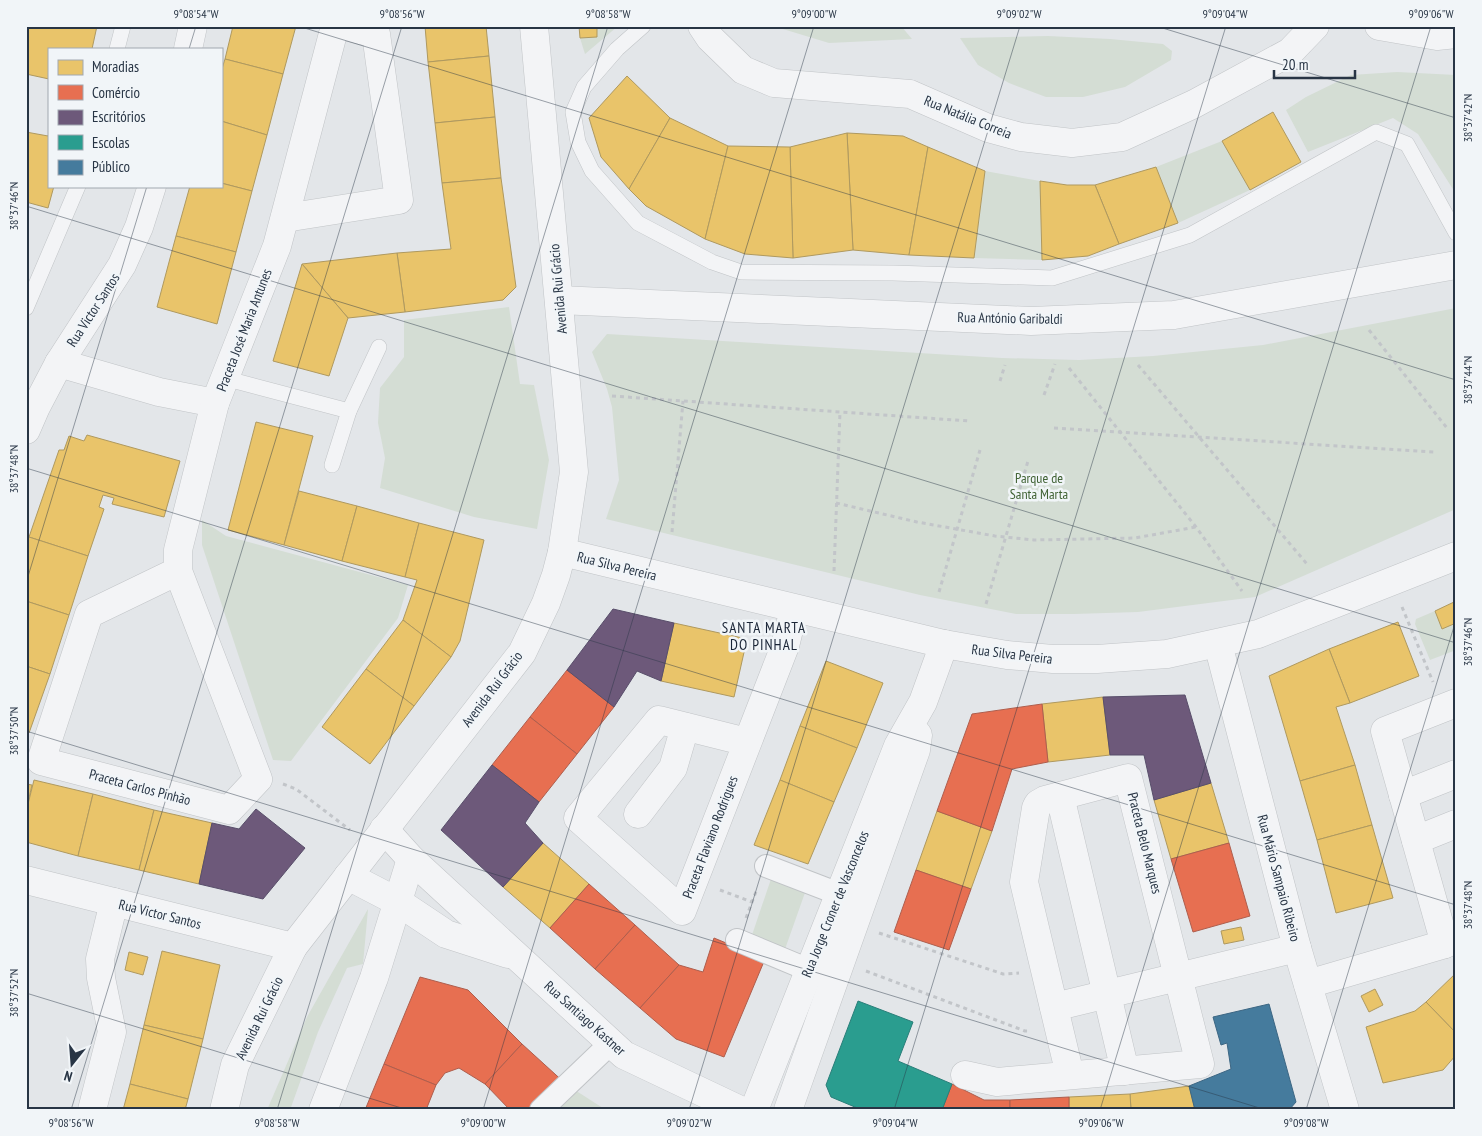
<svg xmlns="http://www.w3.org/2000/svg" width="1482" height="1136" font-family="'PT Sans Narrow',sans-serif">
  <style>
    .green { fill: #d4ddd4 }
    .homes { fill: #e9c46a; stroke: #af995f }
    .shops { fill: #e76f51; stroke: #ae5e4d }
    .offices { fill: #6d597a; stroke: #584e6a }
    .schools { fill: #2a9d8f; stroke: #297e79 }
    .public { fill: #457b9d; stroke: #3c6683 }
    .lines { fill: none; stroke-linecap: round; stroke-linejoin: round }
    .service-casing { stroke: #c1c4c7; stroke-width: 16 }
    .pedestrian-casing { stroke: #c1c4c7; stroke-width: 24 }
    .minor-casing { stroke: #c1c4c7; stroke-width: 29 }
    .tertiary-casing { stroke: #c1c4c7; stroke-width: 29 }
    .path { stroke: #c2c5c9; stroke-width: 3; stroke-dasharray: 4 4; stroke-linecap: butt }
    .service { stroke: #f3f4f6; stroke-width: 15 }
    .pedestrian { stroke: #f3f4f6; stroke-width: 22 }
    .minor { stroke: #f3f4f6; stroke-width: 28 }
    .tertiary { stroke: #f3f4f6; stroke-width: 28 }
    .ticks { fill: none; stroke: #283545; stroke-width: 1; stroke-opacity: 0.45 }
    .labels { text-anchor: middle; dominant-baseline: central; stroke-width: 5; stroke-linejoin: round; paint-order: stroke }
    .street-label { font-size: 14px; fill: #283545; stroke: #f1f5f8 }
    .park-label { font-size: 14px; fill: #406234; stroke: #f1f5f8 }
    .neighbourhood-label { font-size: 15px; letter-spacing: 1px; fill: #1a2536; stroke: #f1f5f8 }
    .neatline { fill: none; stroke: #283545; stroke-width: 2 }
    .ticks-label { font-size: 12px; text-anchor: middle; fill: #283545 }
  </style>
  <rect width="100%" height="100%" fill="#e3e6e9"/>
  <!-- green -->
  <g class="green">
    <polygon points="597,26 618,26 585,54 580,38 597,37"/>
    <polygon points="773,26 901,26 912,39 829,43"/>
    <polygon points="1048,36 1110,39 1163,44 1172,51 1171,60 1125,87 1083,97 1046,97 1009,83 978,65 960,38"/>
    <polygon points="1397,72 1456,75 1456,194 1418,134 1393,118 1308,152 1286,110 1306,97 1351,75"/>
    <polygon points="1222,141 1250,190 1178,223 1156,167"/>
    <polygon points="985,171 1040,181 1042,260 974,258"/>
    <polygon points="509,307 520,384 534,385 549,460 537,529 474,517 380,488 385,458 378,423 380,388 404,357 404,320"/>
    <polygon points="1456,308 1456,509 1255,597 1138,612 1074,614 1016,614 920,595 606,519 619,480 612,407 607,389 592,352 607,334 1002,358 1079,360 1153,356 1263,345"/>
    <polygon points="202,520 226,536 408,585 398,618 291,761 273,760 202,545"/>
    <polygon points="1435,611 1442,628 1456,623 1456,650 1430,660 1415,624 1416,619"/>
    <polygon points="772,876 807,887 784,952 751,938"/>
    <polygon points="368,909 363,964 347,968 318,1032 290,1110 267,1110 307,1017"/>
    <polygon points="567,1085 606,1110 542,1110"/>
  </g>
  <!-- homes -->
  <g class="homes">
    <polygon points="26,26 97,26 92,49 49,49 49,79 26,74"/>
    <polygon points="233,26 296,26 283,74 225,59"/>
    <polygon points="425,26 486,26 489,56 428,62"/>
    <polygon points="579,26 597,26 597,37 580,38"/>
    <polygon points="489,56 495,117 435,123 428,62"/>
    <polygon points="225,59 283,74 267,135 221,121 221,72"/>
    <polygon points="627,76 670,118 629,189 601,157 589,118"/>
    <polygon points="1273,112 1301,162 1250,190 1222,141"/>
    <polygon points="495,117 501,178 442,183 435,123"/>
    <polygon points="670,118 728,146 705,239 646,206 629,189"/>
    <polygon points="221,121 267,135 252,191 221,183"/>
    <polygon points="26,132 48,136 49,133 49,186 54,186 48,208 26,202"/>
    <polygon points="847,133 903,136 928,147 909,255 853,250"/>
    <polygon points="847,133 853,250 793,258 790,147"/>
    <polygon points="728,146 790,147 793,258 745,254 705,239"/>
    <polygon points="928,147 985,171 974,258 909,255"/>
    <polygon points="1156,167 1178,223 1119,244 1095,185"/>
    <polygon points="501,178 516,287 503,300 405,312 397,253 451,249 442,183"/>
    <polygon points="1040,181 1067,185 1095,185 1119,244 1088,256 1042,260"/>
    <polygon points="221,183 252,191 236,252 176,236 190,186 221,186"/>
    <polygon points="176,236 236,252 217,324 157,307"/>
    <polygon points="397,253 405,312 348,318 302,264"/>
    <polygon points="302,264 348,318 329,376 273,361"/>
    <polygon points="256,422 313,436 284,545 228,530"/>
    <polygon points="87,435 180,461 164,517 112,504 114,498 103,495 99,507 104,509 88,556 29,537 59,450 64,450 69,436 84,441"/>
    <polygon points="299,491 357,506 342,561 284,545"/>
    <polygon points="357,506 419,523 405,577 342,561"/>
    <polygon points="419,523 484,540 460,641 451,657 403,620 417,580 405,577"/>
    <polygon points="29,537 88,556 69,615 26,601 26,547"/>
    <polygon points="26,601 69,615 50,674 26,666"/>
    <polygon points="1454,602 1456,623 1442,629 1435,611"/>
    <polygon points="403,620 451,657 414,706 366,669"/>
    <polygon points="1398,622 1419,676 1350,703 1329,649"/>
    <polygon points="674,623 747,639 734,697 661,681"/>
    <polygon points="1329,649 1350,703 1336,707 1355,765 1300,781 1269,676"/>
    <polygon points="826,661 883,683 857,748 800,726"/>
    <polygon points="26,666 50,674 29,733 26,732"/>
    <polygon points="366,669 414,706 370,764 322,727"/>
    <polygon points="1103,697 1110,755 1048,762 1042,704"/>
    <polygon points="800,726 857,748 834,802 780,780"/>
    <polygon points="1355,765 1372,825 1317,840 1300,781"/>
    <polygon points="34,780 93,794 78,856 26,842 26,812"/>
    <polygon points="780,780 834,802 808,864 754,845"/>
    <polygon points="1211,783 1229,843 1171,859 1154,800"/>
    <polygon points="26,784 32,785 26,811"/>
    <polygon points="93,794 154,810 139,870 78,856"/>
    <polygon points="154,810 212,823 199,884 139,870"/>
    <polygon points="937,811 992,831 971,889 916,870"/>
    <polygon points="1372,825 1393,898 1336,913 1317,840"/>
    <polygon points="543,843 589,884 550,928 503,887"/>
    <polygon points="1241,927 1244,940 1224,944 1221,931"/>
    <polygon points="162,951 220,965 203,1039 144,1025"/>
    <polygon points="129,952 148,957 143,975 125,970"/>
    <polygon points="1456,973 1456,1033 1426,1002"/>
    <polygon points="1375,989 1383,1005 1369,1012 1361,996"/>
    <polygon points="1426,1002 1456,1033 1456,1055 1443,1070 1383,1083 1366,1027 1415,1011"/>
    <polygon points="144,1025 203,1039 188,1099 130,1084"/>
    <polygon points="130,1084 188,1099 185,1110 123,1110"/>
    <polygon points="1189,1086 1195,1110 1131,1110 1130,1094"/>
    <polygon points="1130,1094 1131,1110 1069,1110 1069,1097"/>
  </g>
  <!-- shops -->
  <g class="shops">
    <polygon points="567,670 614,707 577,754 530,717"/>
    <polygon points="1042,704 1048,762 1012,769 992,831 937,811 972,714"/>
    <polygon points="530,717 577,754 539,802 492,765"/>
    <polygon points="1229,843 1250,916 1193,932 1171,859"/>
    <polygon points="916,870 971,889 949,950 894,932"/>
    <polygon points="589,884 635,925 595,969 550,928"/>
    <polygon points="635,925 679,965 640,1008 595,969"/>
    <polygon points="714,938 765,959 724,1057 676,1039 640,1008 679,965 703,972"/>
    <polygon points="420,977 468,990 522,1044 485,1084 459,1068 445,1073 436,1085 384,1064"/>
    <polygon points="522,1044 567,1085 542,1110 510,1110 485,1084"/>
    <polygon points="384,1064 436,1085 426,1110 365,1110"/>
    <polygon points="952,1084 984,1100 1010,1100 1010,1110 942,1110"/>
    <polygon points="1069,1097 1069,1110 1010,1110 1010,1100"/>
  </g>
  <!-- offices -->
  <g class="offices">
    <polygon points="613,609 674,623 661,681 637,671 614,707 567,670"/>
    <polygon points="1185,695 1211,783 1154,800 1144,755 1110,755 1103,697"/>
    <polygon points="492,765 539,802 525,823 543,843 503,887 441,830"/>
    <polygon points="256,809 305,848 263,899 199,884 212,823 239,829"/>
  </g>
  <!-- schools -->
  <polygon class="schools" points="858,1001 913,1022 898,1061 952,1084 942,1110 862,1110 831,1097 826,1085"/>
  <!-- public -->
  <polygon class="public" points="1269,1004 1296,1102 1289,1110 1195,1110 1189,1086 1231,1069 1227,1043 1221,1045 1213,1017"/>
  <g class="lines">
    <!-- service casing -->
    <g class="service-casing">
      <g id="service">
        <polyline points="643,26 617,49 584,87 573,112 578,142 592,171 638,223 712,262 741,272 893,273 1052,278 1190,235 1376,132 1407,144 1456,233"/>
        <polyline points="117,49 123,26"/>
        <polyline points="26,308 78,186"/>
        <polyline points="224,378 349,411 332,465"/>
        <polyline points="349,411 379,347"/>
      </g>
    </g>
    <!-- pedestrian casing -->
    <g class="pedestrian-casing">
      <g id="pedestrian">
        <polyline points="766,866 839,894"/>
        <polyline points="737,940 809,970"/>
        <polyline points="541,1110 611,1043"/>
      </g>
    </g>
    <!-- minor casing -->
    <g class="minor-casing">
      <g id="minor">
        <polyline points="702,26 710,38 743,70 774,83 910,94 988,128 1021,137 1072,143 1122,137 1194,104 1290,52 1315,26"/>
        <polyline points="188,49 193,26"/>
        <polyline points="285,218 399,200 376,34 344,26"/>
        <polyline points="559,300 1031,321 1174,315 1456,265"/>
        <polyline points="59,363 159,392 215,403 277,246 335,26"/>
        <polyline points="26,430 36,407 59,363 122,265 139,227 152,186"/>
        <polyline points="562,552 944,644 1007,655 1053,659 1097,659 1167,654 1258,634 1456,556"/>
        <polyline points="178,571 89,614 41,761 229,810 258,779 178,571 178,550 215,403"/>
        <polyline points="1218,644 1297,948 1345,1110"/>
        <polyline points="747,742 659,720 578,818 682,911 785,646 794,609"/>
        <polyline points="1403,795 1456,774"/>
        <polyline points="1060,796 1125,1071"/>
        <polyline points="638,814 673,768 685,727"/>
        <polyline points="384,829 411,859 624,1055 740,1110"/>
        <polyline points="1416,840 1456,824"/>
        <polyline points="348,876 398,902 446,934 508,954"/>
        <polyline points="26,880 293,947"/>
        <polyline points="1445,944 1385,731 1456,703"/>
        <polyline points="1308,984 1445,944 1456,934"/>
        <polyline points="1054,1007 1297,948"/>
        <polyline points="965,1075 997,1082 1200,1064 1128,778 1045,800 1038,804 1036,808 1024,882 1070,1075"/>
        <polyline points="92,1110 112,1032 101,978 100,959 114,902"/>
        <polyline points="323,1110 374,978 411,859"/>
        <polyline points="754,1110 898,746 923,702 944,644"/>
        <polyline points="788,1110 916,750 918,735"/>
      </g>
    </g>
    <!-- tertiary casing -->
    <g class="tertiary-casing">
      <g id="tertiary">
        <polyline points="1379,26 1437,36 1456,34"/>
        <polyline points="224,1110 235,1065 293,947 522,653 546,603 556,575 562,552 574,472 534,26"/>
      </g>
    </g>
    <!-- path -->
    <g class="path">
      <polyline points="1369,330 1447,428"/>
      <polyline points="1138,365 1307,564"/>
      <polyline points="1069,368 1196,527 1242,591"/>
      <polyline points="1000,381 1005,365"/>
      <polyline points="1044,395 1055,364"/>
      <polyline points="612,396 969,421"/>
      <polyline points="1054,428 1434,452"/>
      <polyline points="836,503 917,522 995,536 1034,540 1135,538 1196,527"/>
      <polyline points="672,532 683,401"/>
      <polyline points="834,571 840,412"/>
      <polyline points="939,592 980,450"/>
      <polyline points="986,604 1028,461"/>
      <polyline points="1402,607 1433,682"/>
      <polyline points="283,784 296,789 350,830"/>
      <polyline points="720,890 752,902"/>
      <polyline points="746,918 757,889"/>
      <polyline points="879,933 1003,974 1019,973"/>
      <polyline points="866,971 1025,1031 1031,1031"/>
    </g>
    <!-- service -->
    <use href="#service" class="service"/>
    <!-- pedestrian -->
    <use href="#pedestrian" class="pedestrian"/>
    <!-- minor -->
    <use href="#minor" class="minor"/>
    <!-- tertiary -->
    <use href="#tertiary" class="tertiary"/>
  </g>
  <!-- ticks -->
  <path class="ticks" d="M298,26L1456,380M1156,26L1456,118M189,49L196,26M26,206L1456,643M26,468L1456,905M26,583L147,186M26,731L1266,1110M26,993L408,1110M71,1110L402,26M277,1110L608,26M483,1110L814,26M689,1110L1020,26M894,1110L1226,26M1100,1110L1431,26M1306,1110L1456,620"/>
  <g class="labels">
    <!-- street labels -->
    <g class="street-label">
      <text transform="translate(968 117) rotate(22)">Rua Natália Correia</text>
      <text transform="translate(558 289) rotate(-95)">Avenida Rui Grácio</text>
      <text transform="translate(93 310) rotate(-57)">Rua Victor Santos</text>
      <text transform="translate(1010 318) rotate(1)">Rua António Garibaldi</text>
      <text transform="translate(244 330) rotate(-69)">Praceta José Maria Antunes</text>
      <text transform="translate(617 566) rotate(14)">Rua Silva Pereira</text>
      <text transform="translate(1012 654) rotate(7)">Rua Silva Pereira</text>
      <text transform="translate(492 689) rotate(-53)">Avenida Rui Grácio</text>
      <text transform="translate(140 787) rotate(15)">Praceta Carlos Pinhão</text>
      <text transform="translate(710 837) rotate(-69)">Praceta Flaviano Rodrigues</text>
      <text transform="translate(1145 843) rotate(76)">Praceta Belo Marques</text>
      <text transform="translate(1279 878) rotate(75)">Rua Mário Sampaio Ribeiro</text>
      <text transform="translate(835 904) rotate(-68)">Rua Jorge Croner de Vasconcelos</text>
      <text transform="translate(160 914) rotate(14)">Rua Victor Santos</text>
      <text transform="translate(259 1018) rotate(-64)">Avenida Rui Grácio</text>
      <text transform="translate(585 1018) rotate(42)">Rua Santiago Kastner</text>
    </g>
    <!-- park labels -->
    <g class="park-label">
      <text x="1039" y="478">Parque de<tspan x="1039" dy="16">Santa Marta</tspan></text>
    </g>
    <!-- neighbourhood labels -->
    <g class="neighbourhood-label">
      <text x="764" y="627">SANTA MARTA<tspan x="764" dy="17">DO PINHAL</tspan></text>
    </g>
  </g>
  <!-- border -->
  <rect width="1482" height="1136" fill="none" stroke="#f1f5f8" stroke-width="55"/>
  <!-- legend -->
  <rect x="48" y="48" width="175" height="140" fill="#f1f5f8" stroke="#a1a8b0"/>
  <rect x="58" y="60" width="25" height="15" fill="#e9c46a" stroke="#a1a8b0"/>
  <text x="92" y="72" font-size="15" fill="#283545">Moradias</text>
  <rect x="58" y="85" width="25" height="15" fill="#e76f51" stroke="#a1a8b0"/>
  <text x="92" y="98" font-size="15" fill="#283545">Comércio</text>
  <rect x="58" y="110" width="25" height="15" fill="#6d597a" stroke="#a1a8b0"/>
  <text x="92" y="122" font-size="15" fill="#283545">Escritórios</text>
  <rect x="58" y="135" width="25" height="15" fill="#2a9d8f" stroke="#a1a8b0"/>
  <text x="92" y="148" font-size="15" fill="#283545">Escolas</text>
  <rect x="58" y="160" width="25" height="15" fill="#457b9d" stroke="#a1a8b0"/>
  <text x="92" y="172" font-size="15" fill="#283545">Público</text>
  <!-- north arrow -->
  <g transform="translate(72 1064) rotate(197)" stroke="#f1f5f8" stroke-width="4" paint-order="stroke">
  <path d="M0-4L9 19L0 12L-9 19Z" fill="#283545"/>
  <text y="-8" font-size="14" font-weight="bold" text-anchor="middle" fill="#283545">N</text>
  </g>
  <!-- scale -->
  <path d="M1274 70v8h81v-8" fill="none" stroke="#283545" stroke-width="2.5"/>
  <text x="1282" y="70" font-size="15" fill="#283545" stroke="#f1f5f8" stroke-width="4" paint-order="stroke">20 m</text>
  <rect x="28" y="28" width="1426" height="1080" class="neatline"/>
  <g class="ticks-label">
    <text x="196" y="18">9°08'54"W</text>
    <text x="402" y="18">9°08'56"W</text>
    <text x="608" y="18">9°08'58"W</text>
    <text x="814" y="18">9°09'00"W</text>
    <text x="1019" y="18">9°09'02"W</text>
    <text x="1225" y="18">9°09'04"W</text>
    <text x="1431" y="18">9°09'06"W</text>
    <text transform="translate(1468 118) rotate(-90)" y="4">38°37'42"N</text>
    <text transform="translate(14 206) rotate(-90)" y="4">38°37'46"N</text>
    <text transform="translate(1468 380) rotate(-90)" y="4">38°37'44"N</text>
    <text transform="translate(14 469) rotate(-90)" y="4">38°37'48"N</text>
    <text transform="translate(1468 642) rotate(-90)" y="4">38°37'46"N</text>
    <text transform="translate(14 731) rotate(-90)" y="4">38°37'50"N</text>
    <text transform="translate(1468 905) rotate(-90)" y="4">38°37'48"N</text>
    <text transform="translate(14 993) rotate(-90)" y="4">38°37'52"N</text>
    <text x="71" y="1127">9°08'56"W</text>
    <text x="277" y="1127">9°08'58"W</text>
    <text x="483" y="1127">9°09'00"W</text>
    <text x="689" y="1127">9°09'02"W</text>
    <text x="895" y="1127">9°09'04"W</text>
    <text x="1101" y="1127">9°09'06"W</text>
    <text x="1306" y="1127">9°09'08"W</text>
  </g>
</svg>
